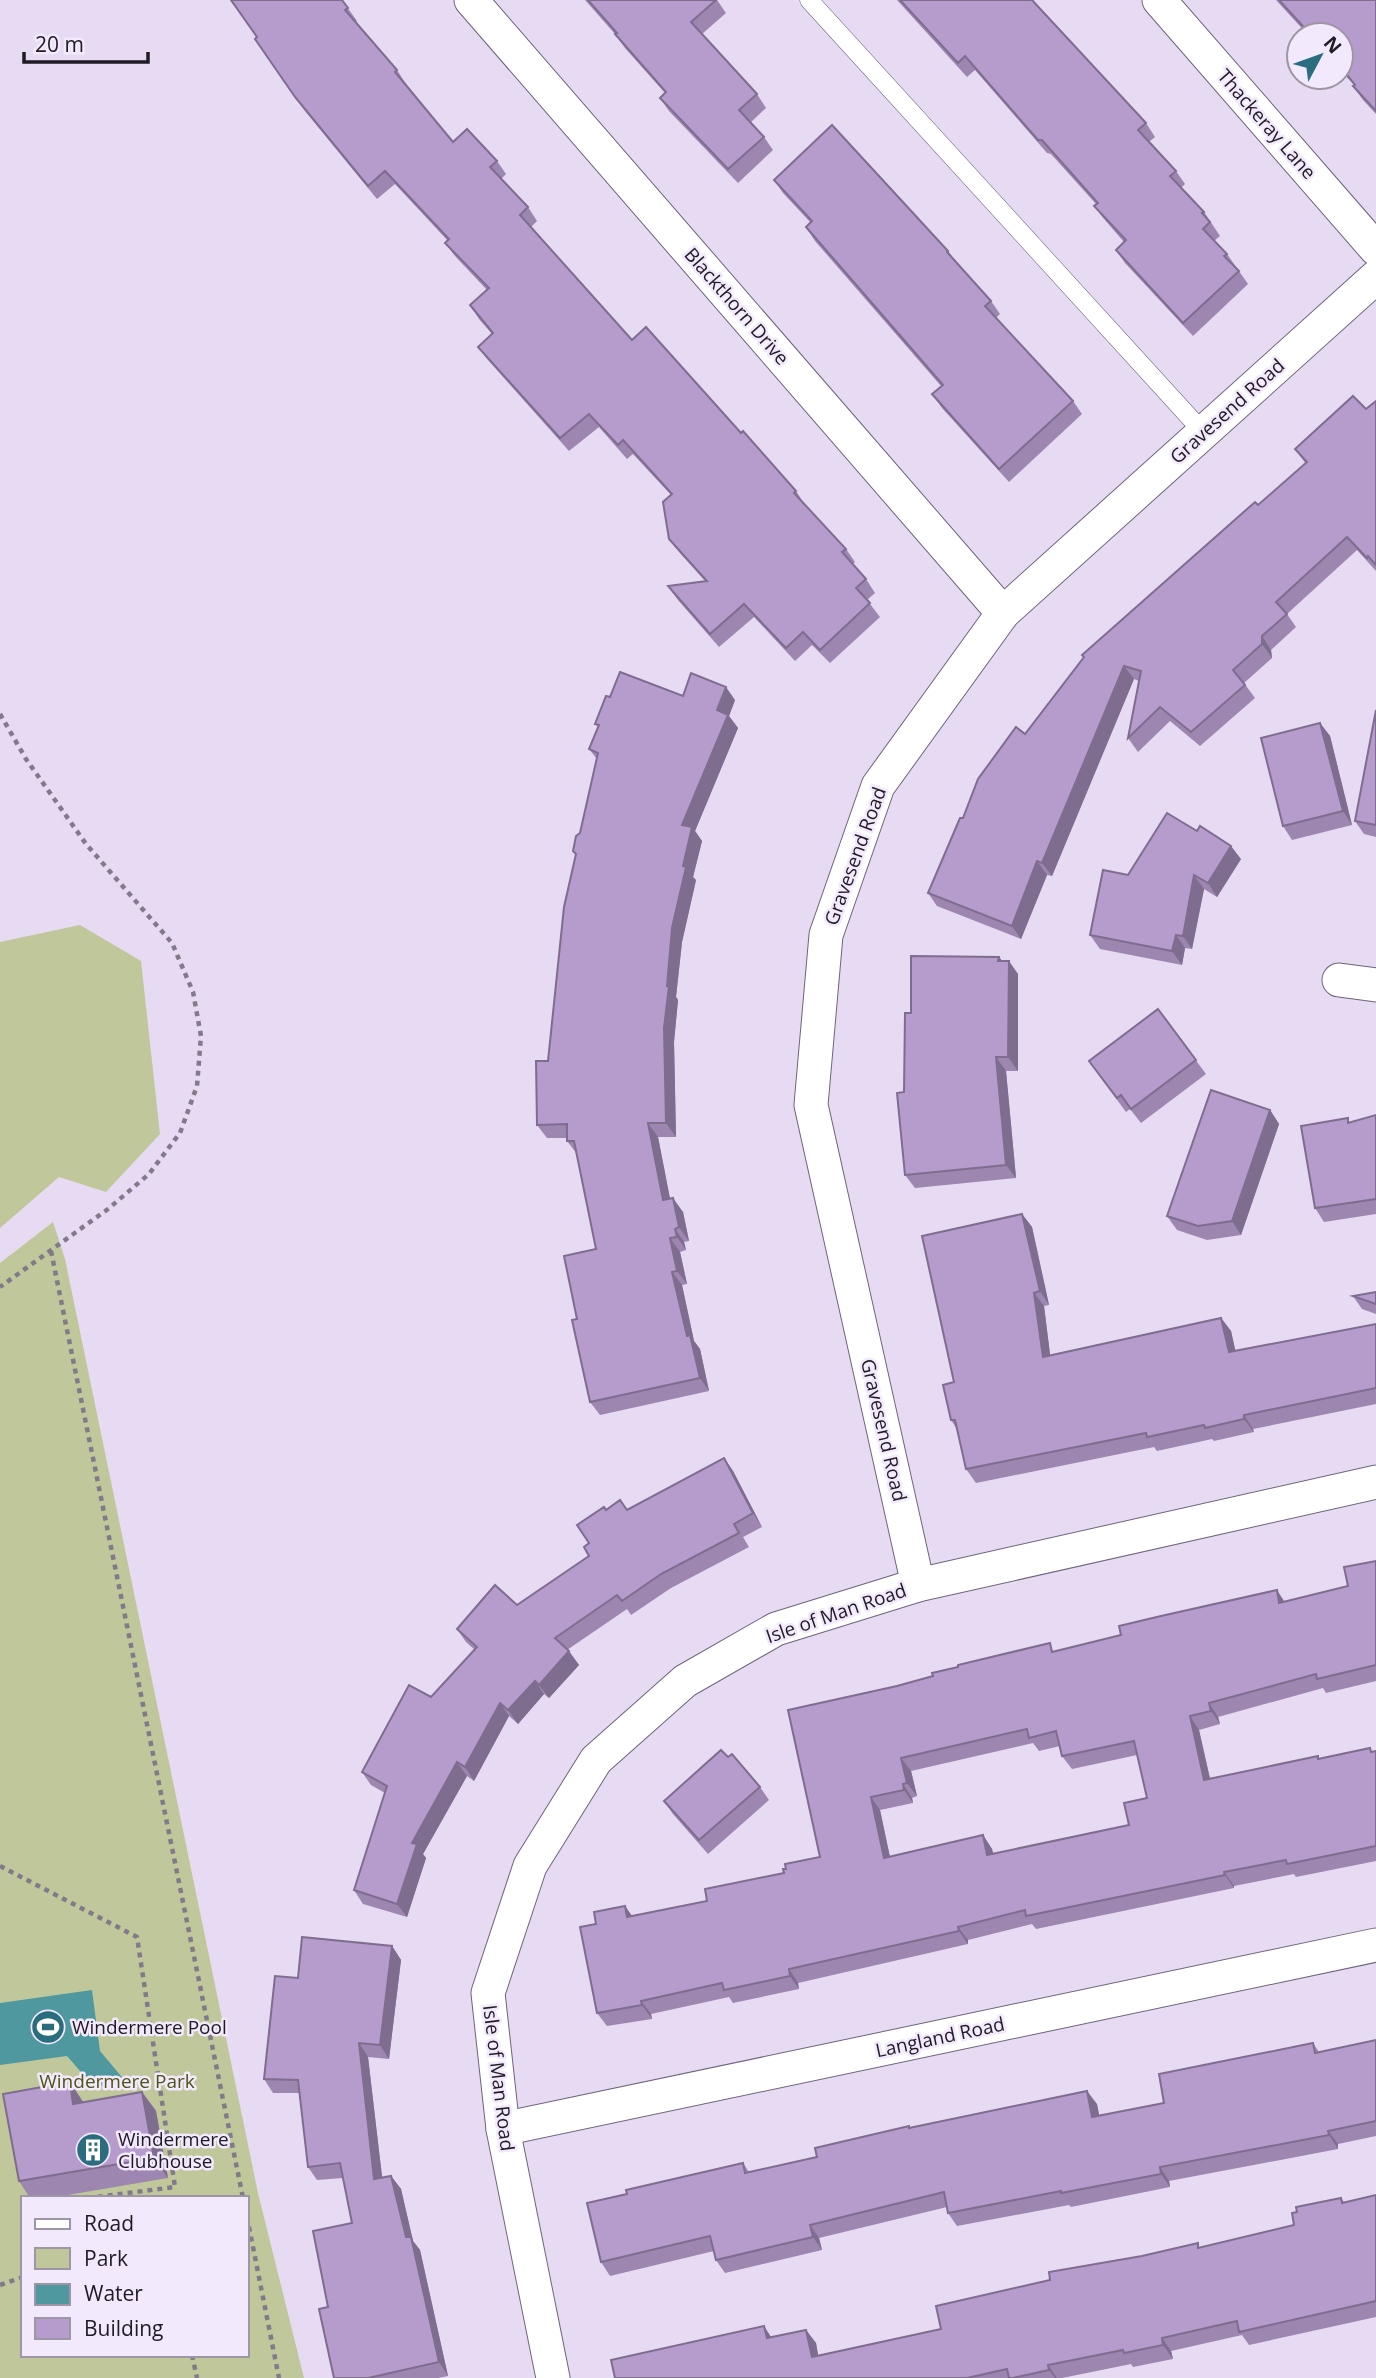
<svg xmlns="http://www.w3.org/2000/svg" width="1376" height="2378" font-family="'Open Sans',sans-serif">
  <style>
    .green { fill: #c0c79b; fill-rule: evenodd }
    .water { fill: #50989f }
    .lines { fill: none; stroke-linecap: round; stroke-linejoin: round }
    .service-casing { stroke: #6f6479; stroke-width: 19 }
    .minor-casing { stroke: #6f6479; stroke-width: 35 }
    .path { stroke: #82798a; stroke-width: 4.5; stroke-dasharray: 5 5; stroke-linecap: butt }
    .service { stroke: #fff; stroke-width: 18 }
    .minor { stroke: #fff; stroke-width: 33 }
    .wall { fill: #9d86af; fill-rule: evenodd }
    .shaded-wall { fill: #7f6d8f }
    .building { fill: #b69ccc; stroke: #7f6d8f; stroke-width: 2; fill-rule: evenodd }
    .labels { text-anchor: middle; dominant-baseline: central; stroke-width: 5; stroke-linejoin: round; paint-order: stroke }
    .street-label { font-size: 19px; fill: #1f1a23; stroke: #f3e9fc }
    .poi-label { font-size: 19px; fill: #1f1a23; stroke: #f3e9fc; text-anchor: start }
    .park-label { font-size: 19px; fill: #4e5416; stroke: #f3e9fc }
  </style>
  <rect width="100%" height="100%" fill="#e7daf3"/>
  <!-- green -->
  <g class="green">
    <polygon points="80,925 141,961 160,1134 106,1192 59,1177 0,1228 0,942"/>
    <path d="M53,1222L65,1259L258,2193L304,2378H0V1263ZM23,2198H247V2355H23Z"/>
  </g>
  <!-- water -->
  <polygon class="water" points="92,1990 100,2051 126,2082 94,2087 67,2056 0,2065 0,2003"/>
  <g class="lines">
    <!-- service casing -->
    <g class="service-casing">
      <polyline id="service" points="809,0 1203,432"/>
    </g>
    <!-- minor casing -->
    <g class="minor-casing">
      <g id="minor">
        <polyline points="471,0 1003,613"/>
        <polyline points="1159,0 1376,249"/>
        <polyline points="1339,980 1376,985"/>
        <polyline points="918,1585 811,1105 826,935 878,786 1003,613 1376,277"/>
        <polyline points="503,2129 1376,1945"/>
        <polyline points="553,2378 503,2129 488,1993 530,1866 596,1760 685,1681 776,1629 918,1585 1376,1482"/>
      </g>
    </g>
    <!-- path -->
    <g class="path">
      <polyline points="0,714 26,759 86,844 172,943 193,992 201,1036 197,1086 180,1133 149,1174 108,1209 0,1287"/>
      <polyline points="51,1251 243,2198"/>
      <polyline points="0,1866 137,1937 175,2187 88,2198"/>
      <polyline points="247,2217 279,2378"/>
      <polyline points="0,2285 23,2277"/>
      <polyline points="192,2355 197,2378"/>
    </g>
    <!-- service -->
    <use href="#service" class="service"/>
    <!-- minor -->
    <use href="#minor" class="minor"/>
  </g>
  <!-- wall -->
  <g class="wall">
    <polygon points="342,0 357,21 356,22 397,70 406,84 405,84 453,142 497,161 506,174 501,179 528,207 537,221 531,227 632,340 741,433 796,491 805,505 846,549 855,562 853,564 866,579 875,593 867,600 880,617 830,663 812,645 795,661 754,617 719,647 678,600 668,586 705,581 679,552 669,539 671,495 633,454 627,459 599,427 569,451 488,360 478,347 492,334 479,319 470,305 487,290 455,256 445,243 448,241 395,184 377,199 305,111 255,39"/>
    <polygon points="585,0 717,0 726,13 702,34 757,94 766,108 751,122 764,137 773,150 738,183 669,111 660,98 665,93 625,48 615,34"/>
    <polygon points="897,0 1032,0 1146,123 1155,137 1149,142 1176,171 1185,184 1181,188 1204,212 1220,236 1214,241 1227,254 1248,284 1193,336 1125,263 1116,250 1124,242 1104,219 1094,206 1096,204 1051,154 1047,153 975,70 967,77"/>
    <polygon points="1276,0 1376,0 1376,114 1363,100 1353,86 1354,85 1341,71 1341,35 1308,35"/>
    <polygon points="774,180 948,251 957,263 991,301 1000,314 996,318 1073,401 1082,414 1009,482 942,408 932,394 941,386 815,241 806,227 810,222 783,193"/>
    <polygon points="1376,401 1376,571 1357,550 1287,614 1296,627 1271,650 1272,658 1244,683 1255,698 1200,746 1170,721 1138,752 1128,738 1139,681 1134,679 1052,876 1047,875 1021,939 937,906 928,893 963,818 1025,734 1258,505 1306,464 1295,449 1366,409"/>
    <polygon points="683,696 735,700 729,716 738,728 695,831 702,841 693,877 696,880 682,942 676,997 678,1000 674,1042 676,1137 658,1137 670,1199 683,1212 689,1241 684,1242 686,1250 680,1252 687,1284 682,1285 694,1341 700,1349 709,1391 600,1415 590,1402 577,1319 596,1249 577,1154 567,1141 567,1138 547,1138 537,1125 548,1061 580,833 597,759 589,749 598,727 595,724 610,697"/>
    <polygon points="1376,710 1376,837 1364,834 1355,821"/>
    <polygon points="1320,723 1330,736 1352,825 1292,840 1283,826"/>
    <polygon points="1241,859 1217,897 1204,889 1192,949 1185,948 1182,965 1100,949 1090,935 1128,875"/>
    <polygon points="999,957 1002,961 1018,974 1018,1071 1006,1071 1016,1178 915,1188 905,1175 904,1092 911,1013"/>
    <polygon points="1158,1009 1206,1074 1141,1123 1130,1109 1126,1112 1098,1074"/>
    <polygon points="1270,1110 1279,1124 1241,1235 1207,1240 1177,1230 1167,1216"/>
    <polygon points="1376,1115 1376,1214 1324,1222 1315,1208 1351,1122"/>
    <polygon points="1022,1214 1032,1227 1049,1305 1044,1306 1050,1355 1221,1318 1231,1331 1235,1351 1376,1324 1376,1404 1253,1429 1254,1432 1214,1441 1212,1439 1157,1451 1154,1447 976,1483 966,1469 957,1429 951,1420 954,1382"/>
    <polygon points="1376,1292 1376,1314 1362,1309 1353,1296"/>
    <polygon points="724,1458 733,1471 762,1527 743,1537 749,1547 671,1588 631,1615 627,1609 567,1650 579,1665 549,1698 544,1694 518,1724 509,1716 474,1781 467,1776 423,1854 426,1858 407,1917 363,1904 354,1890 385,1793 371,1785 362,1772 475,1650 466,1642 457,1629 517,1605 589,1556 589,1543 606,1510 627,1510"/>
    <path d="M1376,1561V1681L1326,1693L1323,1688L1218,1717L1220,1724L1199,1730L1210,1778L1320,1759L1376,1751V1861L1296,1877L1294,1874L1234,1886V1888L1036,1929L1032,1924L968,1940V1944L798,1983L799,1989L733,2003L729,1997L651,2014L652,2019L607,2026L597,2013L596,1924L625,1906L632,1916L707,1901L784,1873L820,1857L788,1710L1285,1602L1348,1586ZM1033,1743L1039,1751L1060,1746L1062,1756L1072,1769L1137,1755L1147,1798L1129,1825L993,1854L992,1849L983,1835L890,1857L880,1810L913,1803L912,1798L917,1796L911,1771Z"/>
    <polygon points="728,1757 760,1787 769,1800 708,1854 673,1814 664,1801"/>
    <polygon points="392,1946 401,1960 389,2059 368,2057 382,2178 391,2176 401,2189 413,2241 420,2250 448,2376 438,2378 334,2378 328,2307 352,2223 343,2178 317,2180 308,2167 300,2093 273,2093 264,2079"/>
    <polygon points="1376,2040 1376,2136 1338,2144 1338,2149 1169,2181 1170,2187 1071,2207 1069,2205 957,2226 948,2213 947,2207 819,2238 822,2250 725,2273 716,2260 714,2251 610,2276 601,2262 627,2194 743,2163 749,2172 817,2157 910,2128 1097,2104 1099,2116 1164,2103 1313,2043 1319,2052"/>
    <polygon points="70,2082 83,2102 142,2092 156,2111 168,2178 50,2198 30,2198 19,2181"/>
    <polygon points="1376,2195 1376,2317 1249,2345 1242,2335 1171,2351 1173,2359 1133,2367 1131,2364 1062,2378 615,2378 772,2337 806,2330 816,2343 818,2356 941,2329 1200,2247 1294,2225 1341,2198 1344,2202"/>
  </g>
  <!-- shaded-wall -->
  <g class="shaded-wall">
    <polygon points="1262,636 1271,650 1272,658 1262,644"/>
    <polygon points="1124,666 1134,679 1052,876 1042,863"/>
    <polygon points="726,687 735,700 729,716 738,728 695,831 702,841 693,877 696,880 682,942 676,997 678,1000 674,1042 676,1137 666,1123 664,1028 667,986 672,928 683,866 682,825 717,710"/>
    <polygon points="1320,723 1330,736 1352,825 1343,811"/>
    <polygon points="1231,846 1241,859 1217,897 1208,883"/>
    <polygon points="1037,861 1047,875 1021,939 1012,926"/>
    <polygon points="1194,875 1204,889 1192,949 1183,936"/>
    <polygon points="1176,935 1185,948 1182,965 1172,951"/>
    <polygon points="999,957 1009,970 1009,961 1018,974 1018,1071 1008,1057 998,961"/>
    <polygon points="996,1057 1006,1071 1016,1178 1006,1165"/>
    <polygon points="1270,1110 1279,1124 1241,1235 1232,1221"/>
    <polygon points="648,1123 658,1137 673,1214 663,1200"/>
    <polygon points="673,1198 683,1212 689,1241 679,1227"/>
    <polygon points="1022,1214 1032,1227 1049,1305 1040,1291"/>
    <polygon points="675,1229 684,1242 686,1250 677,1237"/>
    <polygon points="670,1238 680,1252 687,1284 677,1271"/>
    <polygon points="672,1272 682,1285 694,1341 700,1349 709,1391 700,1378 687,1336"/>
    <polygon points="1034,1293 1044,1306 1052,1370 1043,1357"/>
    <polygon points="1221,1318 1231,1331 1239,1366 1229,1352"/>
    <polygon points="1244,1415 1253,1429 1254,1432 1244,1419"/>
    <polygon points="724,1458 733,1471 762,1527 753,1513"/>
    <polygon points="1277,1590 1286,1604 1279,1603"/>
    <polygon points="569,1651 579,1665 549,1698 539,1685"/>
    <polygon points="535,1681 544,1694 518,1724 508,1710"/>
    <polygon points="500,1703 509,1716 474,1781 465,1767"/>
    <polygon points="1209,1703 1218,1717 1220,1724 1211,1711"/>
    <polygon points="1190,1716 1199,1730 1213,1793 1204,1780"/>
    <polygon points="901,1758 911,1771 917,1796 907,1783"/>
    <polygon points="457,1762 467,1776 423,1854 426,1858 407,1917 397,1904 412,1843"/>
    <polygon points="903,1784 912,1798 913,1803 904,1790"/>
    <polygon points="871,1797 880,1810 893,1872 884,1858"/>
    <polygon points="983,1835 992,1849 997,1869 987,1855"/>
    <polygon points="1224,1872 1234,1886 1234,1888 1225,1875"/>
    <polygon points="625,1906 634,1919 627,1917"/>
    <polygon points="958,1927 968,1940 968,1944 959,1931"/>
    <polygon points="392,1946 401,1960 389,2059 380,2045"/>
    <polygon points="789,1969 798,1983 799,1989 790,1976"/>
    <polygon points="641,2001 651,2014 652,2019 642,2005"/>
    <polygon points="359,2043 368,2057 384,2193 374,2179"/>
    <polygon points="70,2082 83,2102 73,2104"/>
    <polygon points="1087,2091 1097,2104 1102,2130 1092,2117"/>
    <polygon points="142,2092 156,2111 168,2178 154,2158"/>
    <polygon points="1328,2131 1338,2144 1338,2149 1329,2135"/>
    <polygon points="1160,2167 1169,2181 1170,2187 1161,2174"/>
    <polygon points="391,2176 401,2189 413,2241 420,2250 448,2376 439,2362"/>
    <polygon points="810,2225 819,2238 822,2250 813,2237"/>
    <polygon points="764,2326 773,2340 767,2338"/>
    <polygon points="806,2330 816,2343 821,2371 812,2357"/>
    <polygon points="1162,2338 1171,2351 1173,2359 1163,2345"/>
    <polygon points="1048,2365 1057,2378 1055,2378 1049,2370"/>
  </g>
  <!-- building -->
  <g class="building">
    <polygon points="231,0 342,0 348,8 345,10 397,70 395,72 453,142 467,129 497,161 490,167 528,207 520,215 632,340 646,327 741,433 743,431 796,491 794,493 846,549 842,552 866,579 856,588 870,603 820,650 803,632 786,648 744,604 710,634 668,586 707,581 669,539 663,502 672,494 623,440 618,445 589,414 560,438 478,347 493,333 470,305 489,288 445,243 449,239 385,171 368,186 295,97 255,39 257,37"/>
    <polygon points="588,0 716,0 691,22 757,94 739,110 764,137 728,169 660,98 666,92 615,34 617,33"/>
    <polygon points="900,0 1032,0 1146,123 1138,130 1176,171 1170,176 1204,212 1202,213 1210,222 1203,229 1227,254 1224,256 1239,271 1183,323 1116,250 1126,240 1094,206 1098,203 1042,140 1038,140 965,56 958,63"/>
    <polygon points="1279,0 1376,0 1376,111 1353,86 1355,85 1341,67 1341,35 1311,35"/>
    <polygon points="832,125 948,251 947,252 991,301 985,306 1073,401 999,469 932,394 943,385 806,227 812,221 774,180"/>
    <polygon points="1353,396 1366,409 1376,401 1376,565 1368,556 1367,558 1347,537 1276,602 1287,614 1262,636 1262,644 1233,670 1245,685 1191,732 1160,707 1128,738 1141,671 1124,666 1042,863 1037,861 1012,926 928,893 960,818 963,818 978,779 1016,727 1025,734 1084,657 1082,655 1255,502 1258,505 1307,462 1295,449"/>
    <polygon points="620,672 683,696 691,673 726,687 717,710 728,715 682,825 692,827 683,866 686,867 672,928 667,986 669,986 664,1028 666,1123 648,1123 663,1200 673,1198 679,1227 675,1229 677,1237 670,1238 677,1271 672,1272 687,1336 690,1335 700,1378 590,1402 572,1320 577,1319 564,1256 596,1249 574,1141 567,1141 567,1124 537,1125 536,1061 548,1061 564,907 576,854 573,851 576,836 580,833 598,753 589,749 599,725 595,724 606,696 610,697"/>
    <polygon points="1376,710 1376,825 1355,821"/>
    <polygon points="1320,723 1343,811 1283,826 1261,738"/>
    <polygon points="1167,813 1197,831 1200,826 1231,846 1208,883 1194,875 1183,936 1176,935 1172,951 1090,935 1103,870 1128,875"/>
    <polygon points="911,956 999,957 998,961 1009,961 1008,1057 996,1057 1006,1165 905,1175 897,1093 904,1092 905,1013 911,1013"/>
    <polygon points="1158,1009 1196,1060 1131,1109 1121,1095 1117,1098 1089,1061"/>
    <polygon points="1211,1090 1270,1110 1232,1221 1198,1226 1167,1216"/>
    <polygon points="1376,1115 1376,1199 1315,1208 1301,1126 1348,1118 1348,1123"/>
    <polygon points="1022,1214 1040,1291 1034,1293 1043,1357 1221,1318 1229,1352 1376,1324 1376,1388 1244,1415 1244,1419 1205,1428 1204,1425 1147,1437 1146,1433 966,1469 955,1420 951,1420 943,1385 954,1382 922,1236"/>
    <polygon points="1376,1292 1376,1304 1353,1296"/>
    <polygon points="724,1458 753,1513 734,1524 739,1533 661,1574 622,1601 617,1595 555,1638 569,1651 539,1685 535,1681 508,1710 500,1703 465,1767 457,1762 412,1843 417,1844 397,1904 354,1890 387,1786 362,1772 409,1685 431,1697 477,1647 457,1629 495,1585 517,1605 589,1556 584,1547 589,1543 577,1525 604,1507 606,1510 620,1500 627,1510"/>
    <path d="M1376,1561V1665L1317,1679L1316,1674L1209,1703L1211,1711L1190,1716L1204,1780L1318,1756V1759L1370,1748L1371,1752L1376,1751V1846L1287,1864L1286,1860L1224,1872L1225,1875L1026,1916L1025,1910L958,1927L959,1931L789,1969L790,1976L724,1990L722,1983L641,2001L642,2005L597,2013L580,1927L596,1924L594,1912L625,1906L627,1917L707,1901L705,1889L784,1873L783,1869H786L785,1864L820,1857L788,1710L897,1686L933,1676L932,1673L958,1667V1665L1050,1643L1052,1652L1121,1635L1119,1626L1161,1616L1277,1590L1279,1603L1348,1586L1344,1567ZM1027,1729L1029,1738L1056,1731L1062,1756L1134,1741L1147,1798L1124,1803L1129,1825L987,1855L983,1835L884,1858L871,1797L904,1790L903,1784L907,1783L901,1758Z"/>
    <polygon points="721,1750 728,1757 732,1754 760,1787 699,1840 664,1801"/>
    <polygon points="302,1937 392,1946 380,2045 359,2043 374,2179 391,2176 406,2237 411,2237 439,2362 368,2378 334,2378 319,2309 328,2307 313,2231 352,2223 340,2163 308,2167 298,2080 264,2079 275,1976 298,1978"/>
    <polygon points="1376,2040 1376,2121 1328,2131 1329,2135 1160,2167 1161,2174 1061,2193 1061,2191 948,2213 944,2192 810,2225 813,2237 716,2260 710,2236 601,2262 587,2203 627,2194 626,2190 743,2163 745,2173 817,2157 815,2148 909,2126 909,2128 1087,2091 1092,2117 1164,2103 1159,2074 1313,2043 1315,2053"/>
    <polygon points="70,2082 73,2104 142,2092 154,2158 19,2181 3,2094"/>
    <polygon points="1376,2195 1376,2301 1239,2332 1237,2321 1162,2338 1163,2345 1124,2353 1123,2350 1048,2365 1049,2370 1013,2378 1009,2378 1007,2369 967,2378 615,2378 611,2360 764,2326 767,2338 806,2330 812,2357 941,2329 936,2306 1050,2280 1049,2272 1142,2256 1198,2243 1198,2248 1294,2225 1292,2213 1297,2212 1296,2207 1341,2198 1342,2203"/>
  </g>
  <!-- icons -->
  <defs>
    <g id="stadium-disc" transform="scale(1.75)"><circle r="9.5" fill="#2a6d7e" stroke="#f3e9fc"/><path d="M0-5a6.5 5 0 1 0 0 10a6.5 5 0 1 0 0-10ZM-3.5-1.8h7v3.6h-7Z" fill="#fff"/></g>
    <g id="building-disc" transform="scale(1.75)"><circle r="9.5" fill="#2a6d7e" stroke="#f3e9fc"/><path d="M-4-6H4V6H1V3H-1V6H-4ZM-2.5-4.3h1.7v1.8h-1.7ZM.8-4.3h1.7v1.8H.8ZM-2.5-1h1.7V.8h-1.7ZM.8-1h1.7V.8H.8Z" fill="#fff"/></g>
  </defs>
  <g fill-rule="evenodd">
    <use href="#stadium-disc" x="48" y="2027"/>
    <use href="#building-disc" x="93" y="2150"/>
  </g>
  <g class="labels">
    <!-- street labels -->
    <g class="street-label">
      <text transform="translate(1267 124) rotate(49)">Thackeray Lane</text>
      <text transform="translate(737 306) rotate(49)">Blackthorn Drive</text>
      <text transform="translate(1227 411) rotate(-42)">Gravesend Road</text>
      <text transform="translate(855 856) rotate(-70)">Gravesend Road</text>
      <text transform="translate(884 1430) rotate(77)">Gravesend Road</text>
      <text transform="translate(836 1613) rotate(-19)">Isle of Man Road</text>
      <text transform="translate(940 2037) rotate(-12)">Langland Road</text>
      <text transform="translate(499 2078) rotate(83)">Isle of Man Road</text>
    </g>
    <!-- poi labels -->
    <g class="poi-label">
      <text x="72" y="2027">Windermere Pool</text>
      <text x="118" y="2139">Windermere<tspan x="118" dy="22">Clubhouse</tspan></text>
    </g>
    <!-- park labels -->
    <g class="park-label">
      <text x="117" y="2081">Windermere Park</text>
    </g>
  </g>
  <!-- legend -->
  <rect x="21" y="2196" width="228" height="161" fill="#f3e9fc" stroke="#9e96a5" stroke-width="2"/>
  <rect x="35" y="2219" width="35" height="10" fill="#ffffff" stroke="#9e96a5" stroke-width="2"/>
  <text x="84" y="2231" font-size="21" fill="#1f1a23">Road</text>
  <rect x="35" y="2248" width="35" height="21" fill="#c0c79b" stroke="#9e96a5" stroke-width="2"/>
  <text x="84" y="2266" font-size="21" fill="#1f1a23">Park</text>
  <rect x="35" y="2284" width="35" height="21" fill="#50989f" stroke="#9e96a5" stroke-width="2"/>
  <text x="84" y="2301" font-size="21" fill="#1f1a23">Water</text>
  <rect x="35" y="2318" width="35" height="21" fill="#b69ccc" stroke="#9e96a5" stroke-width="2"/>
  <text x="84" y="2336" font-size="21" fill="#1f1a23">Building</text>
  <!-- north arrow -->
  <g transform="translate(1320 56) rotate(49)"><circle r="33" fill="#f3e9fc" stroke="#9e96a5" stroke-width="2"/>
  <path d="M0-5L12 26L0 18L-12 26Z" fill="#2a6d7e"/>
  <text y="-10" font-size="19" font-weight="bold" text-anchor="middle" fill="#1f1a23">N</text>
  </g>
  <!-- scale -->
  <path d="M24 52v10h124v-10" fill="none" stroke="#1f1a23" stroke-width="3.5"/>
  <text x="35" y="52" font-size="21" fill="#1f1a23" stroke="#f3e9fc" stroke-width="5" paint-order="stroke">20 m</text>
</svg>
